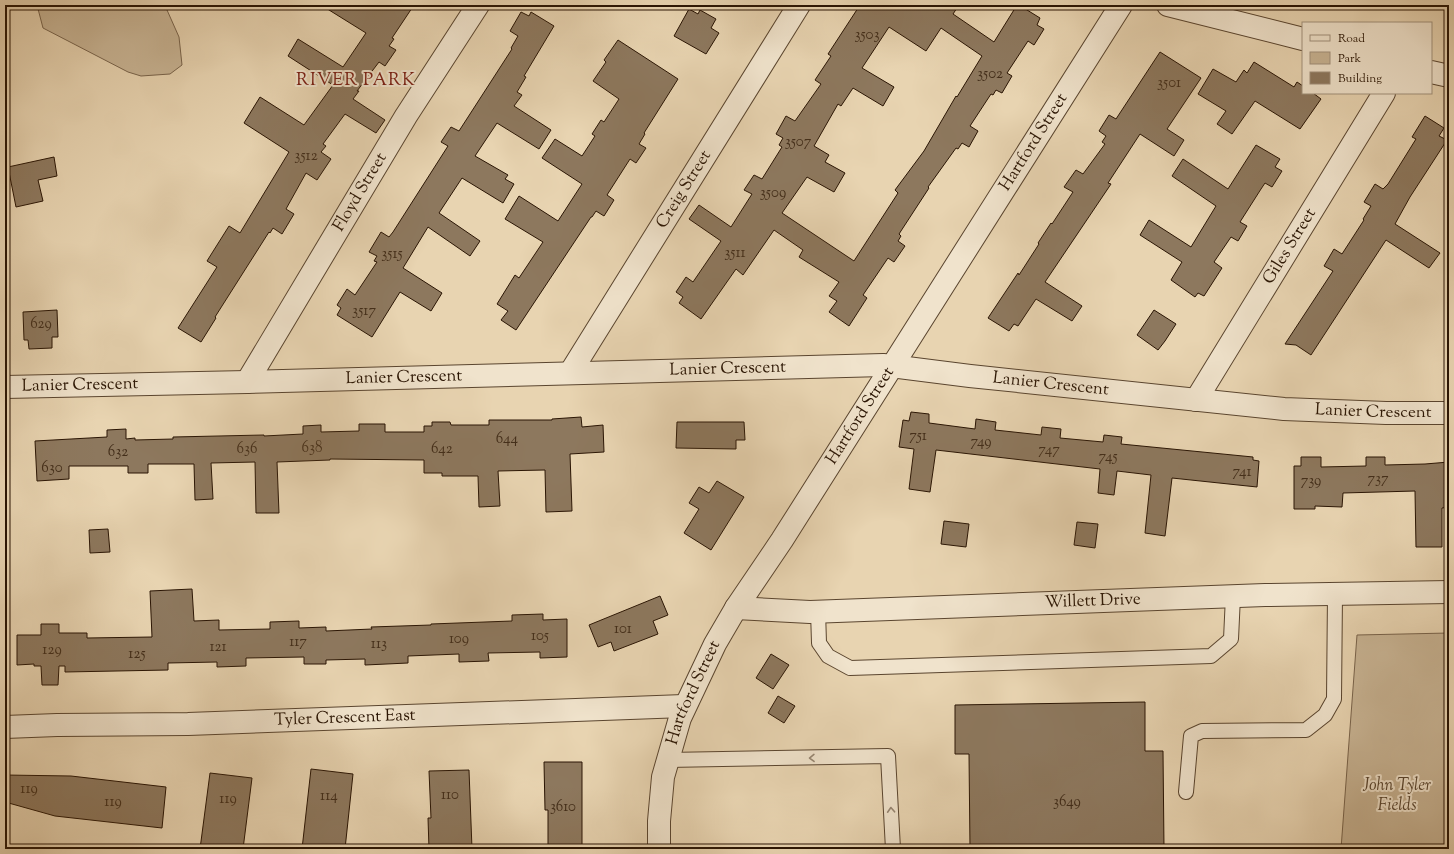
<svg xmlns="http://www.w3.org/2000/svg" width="1454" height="854" font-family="'Sorts Mill Goudy',serif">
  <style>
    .green { fill: #c8b494; stroke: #79644c }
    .building { fill: #8d785e; stroke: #2a1504; fill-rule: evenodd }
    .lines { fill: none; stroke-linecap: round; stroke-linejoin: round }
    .service-casing { stroke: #5a452f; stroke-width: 16 }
    .minor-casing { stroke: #5a452f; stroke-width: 24 }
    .tertiary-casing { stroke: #5a452f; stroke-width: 24 }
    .service { stroke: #f0e3cc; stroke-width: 14 }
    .minor { stroke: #f0e3cc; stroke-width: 22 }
    .tertiary { stroke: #f0e3cc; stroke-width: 22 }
    .oneway { stroke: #978672 }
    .labels { text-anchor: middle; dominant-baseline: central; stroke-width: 4; stroke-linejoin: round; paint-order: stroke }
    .number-label { font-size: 15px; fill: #432e1a }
    .street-label { font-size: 17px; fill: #2a1504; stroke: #f0e3cc }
    .park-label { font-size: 17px; font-style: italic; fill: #59452f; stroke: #f0e3cc }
    .neighbourhood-label { font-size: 18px; letter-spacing: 1px; fill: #7a1f14; stroke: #f0e3cc }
  </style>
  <rect width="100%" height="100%" fill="#e8d4b1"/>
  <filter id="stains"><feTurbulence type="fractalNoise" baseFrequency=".005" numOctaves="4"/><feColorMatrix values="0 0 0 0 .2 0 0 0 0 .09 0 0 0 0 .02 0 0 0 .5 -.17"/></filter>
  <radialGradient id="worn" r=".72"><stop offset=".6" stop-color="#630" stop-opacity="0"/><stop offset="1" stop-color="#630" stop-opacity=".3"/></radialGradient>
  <!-- green -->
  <g class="green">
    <polygon points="37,5 163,5 167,10 179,37 182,65 170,74 141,76 128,72 43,28"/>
    <polygon points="1449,633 1449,849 1341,849 1357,635"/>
  </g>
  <!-- building -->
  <g class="building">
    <polygon points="321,5 414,5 392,38 394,39 389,46 396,50 385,66 379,62 357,91 359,91 353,99 385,120 376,133 345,114 323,144 326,146 321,152 331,159 317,180 306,173 286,209 294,214 282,234 273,228 270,233 269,232 215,317 216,318 201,342 178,328 217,267 207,261 229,226 240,233 289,152 244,123 260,97 304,125 333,85 288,56 298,39 343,67 366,33"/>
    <path d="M860,5H959L953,14L994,42L1017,5H1019L1040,18L1037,25L1044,29L1034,45L1028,41L1007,73L1012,76L1002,93L996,90L993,95L991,94L970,126L978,131L969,147L962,143L958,149L956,148L928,187L929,188L899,234L901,236L898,241L905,246L894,262L888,258L863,295L867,298L849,326L829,312L837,301L829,296L839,282L799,257L803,250L774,230L743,275L736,269L701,319L679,303L683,297L676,292L686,277L693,282L721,241L689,219L699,205L731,227L752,194L744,190L754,175L762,179L782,147L779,145L783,138L776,134L786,116L795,121L821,84L815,80L831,56L828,54ZM889,27L926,51L941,28L982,56L957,97L956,96L924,151L895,190L898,193L854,261L782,213L807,177L834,192L845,173L825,162L829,155L814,146L838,104L841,106L853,88L883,106L894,87L862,68Z"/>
    <polygon points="689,9 698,14 700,10 716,19 711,28 719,33 706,54 674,36"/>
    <polygon points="521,12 529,16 531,12 554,26 524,76 526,77 517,92 522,95 514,106 551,130 539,149 497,123 475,156 508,175 505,179 514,184 503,203 462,178 439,213 480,241 470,256 428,227 403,268 442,293 431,311 400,292 372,337 337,315 341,308 337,305 347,289 355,295 377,262 374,261 377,256 369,252 381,232 389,237 393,232 448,146 441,142 451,127 459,131 512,49 511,48 518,36 510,31"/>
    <polygon points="618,40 678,79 644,133 645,134 639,144 646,148 636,163 630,159 607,195 614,200 604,216 596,211 592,217 591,217 516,330 501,320 508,311 497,304 515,275 519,278 543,242 505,219 519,196 558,221 582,184 542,158 555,139 582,156 595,136 592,134 601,120 604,122 619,99 593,81 606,62 604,60"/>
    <polygon points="1160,52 1201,78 1167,129 1184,140 1174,156 1140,134 1108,183 1111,184 1045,282 1082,306 1072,321 1036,299 1018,326 1014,324 1009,331 988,318 1018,273 1019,275 1039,244 1038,243 1051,223 1052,224 1073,192 1064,187 1076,170 1083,174 1105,144 1102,142 1106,136 1099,131 1109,115 1116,119"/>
    <polygon points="1254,62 1294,87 1297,82 1303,86 1303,93 1313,93 1321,99 1300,129 1255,101 1232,134 1217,124 1226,111 1198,94 1213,69 1236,82 1244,70 1247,73"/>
    <polygon points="1425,116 1444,128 1439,136 1447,140 1410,197 1395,224 1440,253 1429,268 1386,240 1311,355 1296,345 1285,344 1333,271 1324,266 1334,249 1342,254 1364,220 1363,219 1371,206 1364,202 1375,184 1383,189 1388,184 1416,139 1412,137"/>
    <polygon points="1256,145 1280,159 1275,167 1282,171 1272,187 1265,183 1261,189 1240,222 1247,226 1238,241 1231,237 1214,262 1222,268 1204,296 1198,293 1195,297 1171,280 1182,262 1140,235 1149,220 1191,247 1216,206 1172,176 1183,159 1228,189"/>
    <polygon points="54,157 57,176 38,180 43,201 16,207 8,167"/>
    <polygon points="57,310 58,337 52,337 52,348 29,349 28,340 24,340 23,312"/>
    <polygon points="1154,310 1176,324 1165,341 1158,350 1137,335"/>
    <polygon points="911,412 929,414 929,423 975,429 976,419 996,422 995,430 1041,435 1042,427 1061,429 1060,438 1103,442 1104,435 1122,437 1121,444 1253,457 1253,460 1259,461 1257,487 1172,478 1165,536 1145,533 1151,475 1117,471 1114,495 1098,493 1100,469 936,450 930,492 909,489 914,449 899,447 903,420 909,421"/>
    <polygon points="581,417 582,427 603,425 604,452 570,454 572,511 546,512 545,470 498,471 500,506 479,507 478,476 442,476 442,473 424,473 424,460 330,459 330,460 277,462 279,513 256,513 255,462 211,463 213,499 195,500 194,464 148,464 148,473 128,473 128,466 69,466 69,479 37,481 35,441 107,437 107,430 126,429 126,439 135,438 135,440 173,439 173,437 264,435 264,436 303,434 303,426 321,425 321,432 359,431 359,424 385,424 385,432 424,432 424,426 432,426 432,422 450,422 451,425 489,425 489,420 552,420 552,419"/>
    <polygon points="677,422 744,422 745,440 736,440 736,449 676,448"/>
    <polygon points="1301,457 1321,457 1321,467 1366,466 1366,457 1385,457 1385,465 1425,464 1449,462 1449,507 1442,508 1442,547 1416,547 1415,491 1343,493 1342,507 1315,506 1315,509 1294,509 1294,466 1301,466"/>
    <polygon points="717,481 744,497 711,550 684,533 699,509 689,503 699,487 709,493"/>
    <polygon points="944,521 969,524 966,547 941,544"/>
    <polygon points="1077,522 1098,524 1095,548 1074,545"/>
    <polygon points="108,529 110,552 90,553 89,530"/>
    <polygon points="192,589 194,621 219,620 219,630 270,629 270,622 299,621 299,628 326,627 326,631 372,629 371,627 431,625 431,624 512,621 512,615 543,614 543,620 567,619 567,657 540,658 540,652 488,653 489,661 459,662 459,654 408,656 408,663 365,665 365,659 326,660 326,664 304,664 304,657 246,658 246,666 217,667 217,662 168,663 168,670 65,672 65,666 59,666 58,685 42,685 41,666 34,666 34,664 17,665 17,635 41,635 41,624 59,624 59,633 87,633 87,638 152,637 150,591"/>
    <polygon points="660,596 668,615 653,621 658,634 614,651 611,642 598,647 589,625"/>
    <polygon points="771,654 789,665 773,689 756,678"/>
    <polygon points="778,696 795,706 784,723 768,713"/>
    <polygon points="1145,702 1145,751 1163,751 1164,849 970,849 969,754 955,754 955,705"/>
    <polygon points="544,762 582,762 582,849 548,849 548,810 545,810"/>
    <polygon points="311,769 353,774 345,849 302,849"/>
    <polygon points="469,770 472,849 429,849 428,818 431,818 429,771"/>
    <polygon points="210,773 252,778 243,849 200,849"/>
    <polygon points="5,775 71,776 166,787 162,828 55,816 5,802"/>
  </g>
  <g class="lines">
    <!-- service casing -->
    <g class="service-casing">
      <g id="service">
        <polyline points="818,611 819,643 828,656 850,668 1211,656 1231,639 1233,596"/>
        <polyline points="667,760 888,756 893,849"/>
        <polyline points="1186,792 1191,736 1202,731 1306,730 1325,715 1334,699 1335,594"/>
      </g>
    </g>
    <!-- minor casing -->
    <g class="minor-casing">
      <g id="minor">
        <polyline points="1168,5 1303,39"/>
        <polyline points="1431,72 1449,76"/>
        <path id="s1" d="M570,373L799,5"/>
        <path id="s2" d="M247,382L406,116L478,5"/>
        <path id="s3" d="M5,387L247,382L883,365L970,376L1284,409L1386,413H1449"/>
        <path id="s4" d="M1196,400L1384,93"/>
        <path id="s5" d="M736,608L810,612L1265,595L1449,592"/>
        <path id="s6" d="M5,727L57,725L188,724L684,706"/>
      </g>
    </g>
    <!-- tertiary casing -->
    <g class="tertiary-casing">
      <g id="tertiary">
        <path id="s7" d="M659,849V821L663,777L680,718L715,644L736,608L782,540L1121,5"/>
      </g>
    </g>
    <!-- service -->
    <use href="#service" class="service"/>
    <!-- minor -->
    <use href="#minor" class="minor"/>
    <!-- tertiary -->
    <use href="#tertiary" class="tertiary"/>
  </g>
  <!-- one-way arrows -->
  <defs><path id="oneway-chevron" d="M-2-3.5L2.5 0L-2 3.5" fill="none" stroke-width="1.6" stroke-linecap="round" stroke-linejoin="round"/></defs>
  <g class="oneway">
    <use href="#oneway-chevron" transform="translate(812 758) rotate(179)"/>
    <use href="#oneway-chevron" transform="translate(891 810) rotate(-93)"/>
  </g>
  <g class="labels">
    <!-- number labels -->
    <g class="number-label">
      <text x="867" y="35">3503</text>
      <text x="990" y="74">3502</text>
      <text x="1169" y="83">3501</text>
      <text x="798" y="142">3507</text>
      <text x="306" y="156">3512</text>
      <text x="773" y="193">3509</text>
      <text x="735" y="253">3511</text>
      <text x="392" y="254">3515</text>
      <text x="364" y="311">3517</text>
      <text x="41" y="324">629</text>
      <text x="918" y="436">751</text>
      <text x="507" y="439">644</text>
      <text x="981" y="442">749</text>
      <text x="312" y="448">638</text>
      <text x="247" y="449">636</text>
      <text x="442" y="449">642</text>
      <text x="1049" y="450">747</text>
      <text x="118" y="452">632</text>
      <text x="1108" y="457">745</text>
      <text x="52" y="468">630</text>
      <text x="1242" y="472">741</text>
      <text x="1378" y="479">737</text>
      <text x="1311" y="481">739</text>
      <text x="623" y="629">101</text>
      <text x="540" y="636">105</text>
      <text x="459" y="639">109</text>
      <text x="298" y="642">117</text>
      <text x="379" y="644">113</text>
      <text x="218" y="647">121</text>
      <text x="52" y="650">129</text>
      <text x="137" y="654">125</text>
      <text x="29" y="789">119</text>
      <text x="450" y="795">110</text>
      <text x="329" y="796">114</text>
      <text x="228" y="799">119</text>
      <text x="113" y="802">119</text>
      <text x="1067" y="802">3649</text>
      <text x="563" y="807">3610</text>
    </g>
    <!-- street labels -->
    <g class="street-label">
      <text stroke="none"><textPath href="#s7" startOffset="810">Hartford Street</textPath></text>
      <text stroke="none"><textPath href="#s1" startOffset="216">Creig Street</textPath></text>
      <text stroke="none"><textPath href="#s2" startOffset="221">Floyd Street</textPath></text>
      <text stroke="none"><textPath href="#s4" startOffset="180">Giles Street</textPath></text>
      <text stroke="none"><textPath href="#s3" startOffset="723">Lanier Crescent</textPath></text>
      <text stroke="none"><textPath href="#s3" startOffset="399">Lanier Crescent</textPath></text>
      <text stroke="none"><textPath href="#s3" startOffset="1047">Lanier Crescent</textPath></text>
      <text stroke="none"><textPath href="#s3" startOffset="75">Lanier Crescent</textPath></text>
      <text stroke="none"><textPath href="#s3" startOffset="1371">Lanier Crescent</textPath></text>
      <text stroke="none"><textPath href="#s7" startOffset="486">Hartford Street</textPath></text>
      <text stroke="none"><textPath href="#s5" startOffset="357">Willett Drive</textPath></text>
      <text stroke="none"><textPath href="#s7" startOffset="162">Hartford Street</textPath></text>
      <text stroke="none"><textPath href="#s6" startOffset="340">Tyler Crescent East</textPath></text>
    </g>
    <!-- park labels -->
    <g class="park-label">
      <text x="1397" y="786">John Tyler<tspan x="1397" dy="20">Fields</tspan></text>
    </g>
    <!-- neighbourhood labels -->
    <g class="neighbourhood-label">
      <text x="356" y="81">RIVER PARK</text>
    </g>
  </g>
  <!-- margin -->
  <rect width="1454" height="854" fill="none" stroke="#e8d4b1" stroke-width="20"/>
  <rect x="6" y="6" width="1442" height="842" fill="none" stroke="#2a1504" stroke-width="2"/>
  <rect x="10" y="10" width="1434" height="834" fill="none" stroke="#2a1504"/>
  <!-- legend -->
  <rect x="1302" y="22" width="130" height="72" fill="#f0e3cc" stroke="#a1917c"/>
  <rect x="1310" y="35" width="20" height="6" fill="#f0e3cc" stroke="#a1917c"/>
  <text x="1338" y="42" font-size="12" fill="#2a1504">Road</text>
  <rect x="1310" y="52" width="20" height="12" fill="#c8b494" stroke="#a1917c"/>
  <text x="1338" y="62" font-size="12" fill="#2a1504">Park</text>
  <rect x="1310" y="72" width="20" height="12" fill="#8d785e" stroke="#a1917c"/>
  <text x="1338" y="82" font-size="12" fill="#2a1504">Building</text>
  <rect width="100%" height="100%" filter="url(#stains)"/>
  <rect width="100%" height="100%" fill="url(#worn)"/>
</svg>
